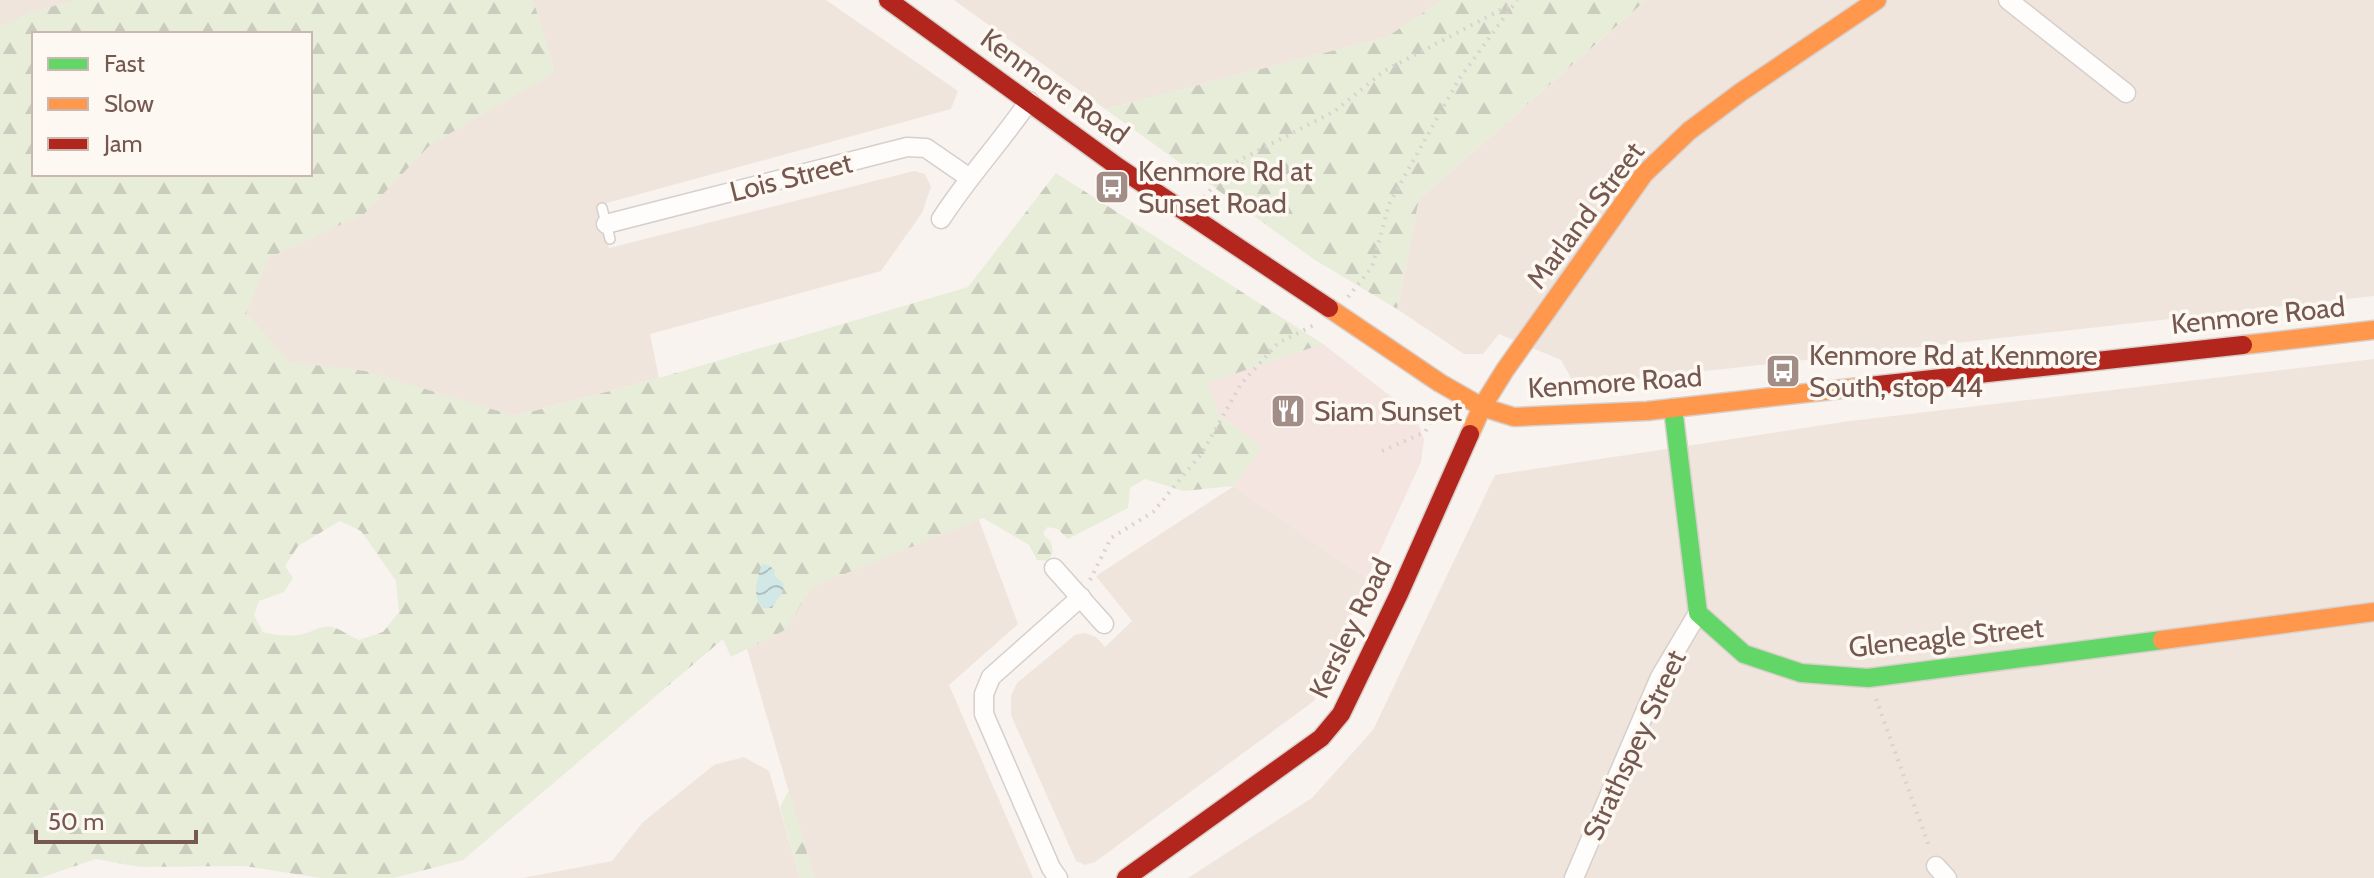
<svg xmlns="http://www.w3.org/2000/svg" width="2374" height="878" font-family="Cabin,sans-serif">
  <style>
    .residential { fill: #f0e5dd; fill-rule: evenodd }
    .commercial { fill: #f4e5e0 }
    .forest { fill: url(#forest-firs); fill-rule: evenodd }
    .water { fill: url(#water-waves) }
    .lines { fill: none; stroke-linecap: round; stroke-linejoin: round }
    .lane-casing { stroke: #d6cfcb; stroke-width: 12 }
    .street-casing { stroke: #d6cfcb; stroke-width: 21 }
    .fast-casing { stroke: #d8cfca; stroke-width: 21 }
    .slow-casing { stroke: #d8cfca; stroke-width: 21 }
    .jam-casing { stroke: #d8cfca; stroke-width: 21 }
    .path { stroke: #dad2d0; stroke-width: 4; stroke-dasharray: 2 6; stroke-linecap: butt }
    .lane { stroke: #fefdfc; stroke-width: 9 }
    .street { stroke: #fefdfc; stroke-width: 18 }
    .fast { stroke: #63d668; stroke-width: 18 }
    .slow { stroke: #ff974d; stroke-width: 18 }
    .jam { stroke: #b3261e; stroke-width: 18 }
    .labels { text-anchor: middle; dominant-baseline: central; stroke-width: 7; stroke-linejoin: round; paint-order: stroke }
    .street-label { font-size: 28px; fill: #755850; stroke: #fef8f2 }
    .poi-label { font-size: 28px; fill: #755850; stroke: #fef8f2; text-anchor: start }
  </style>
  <defs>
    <pattern id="forest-firs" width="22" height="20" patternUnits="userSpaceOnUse" patternTransform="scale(2)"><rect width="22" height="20" fill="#e8edda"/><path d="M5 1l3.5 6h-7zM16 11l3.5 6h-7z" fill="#cacdbd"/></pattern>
    <pattern id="water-waves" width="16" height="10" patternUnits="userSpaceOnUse" patternTransform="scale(2)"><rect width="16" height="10" fill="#d2e8e7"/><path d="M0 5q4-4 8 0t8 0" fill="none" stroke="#afbfbe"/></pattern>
  </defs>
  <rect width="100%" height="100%" fill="#f8f3ee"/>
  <!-- residential -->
  <g class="residential">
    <path d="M0,0H826L958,91L951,109L596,206L609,248L914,171L925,174L931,187L922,213L881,271L650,334L659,378L515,416L0,579ZM34,34H310V174H34Z"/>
    <polygon points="954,0 1442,0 1388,37 1105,109"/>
    <polygon points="1646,0 2374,0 2374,296 1608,382 1573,382 1561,360 1499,334 1483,354 1464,354 1397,309 1419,199"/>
    <polygon points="2374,359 2374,878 1188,878 1312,798 1373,730 1495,475 1850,421"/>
    <polygon points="1234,486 1367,579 1314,701 1095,862 1085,865 1076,861 1011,715 1011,696 1017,683 1075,635 1085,633 1096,637 1105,647 1132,621 1096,576"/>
    <polygon points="973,504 1018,624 949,685 1033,878 814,878 736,611"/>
    <polygon points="744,757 769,771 800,878 522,878 612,861 643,822 714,765"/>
  </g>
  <!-- commercial -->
  <polygon class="commercial" points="1323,344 1415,415 1424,439 1421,462 1367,579 1234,486 1262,447 1219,415 1206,383"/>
  <!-- forest -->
  <g class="forest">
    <path d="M75,0H533L555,72L430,145L364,214L268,258L246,313L289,362L365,371L515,416L659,378L968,287L1056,173L1323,344L1207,383L1219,415L1262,447L1234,486L1183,491L1145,479L1130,488L1128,508L1068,539L1058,529L1047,527L1043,534L1051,542L1053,553L1048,561L1037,560L1029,545L983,518L812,587L785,630L731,657L723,639L463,860L394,878H321L245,866L140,867L96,859L40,878H0V27L29,13ZM34,34H310V174H34ZM340,521L361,531L396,581L399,612L383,632L359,640C350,637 340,628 331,627C322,625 314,631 306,633C293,637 276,636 263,632L254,615L259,601L284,592L293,578L285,566L298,546Z"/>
    <polygon points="1442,0 1646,0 1419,199 1397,309 1315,260 1105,109 1387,37"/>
    <polygon points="789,790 814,878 800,878 780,807"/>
  </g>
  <!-- water -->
  <path class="water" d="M762,564L768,565L775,570L774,575L784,584L782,593L772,608H763C751,594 757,581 762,564Z"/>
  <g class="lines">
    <!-- lane casing -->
    <g class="lane-casing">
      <polyline id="lane" points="602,208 610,239"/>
    </g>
    <!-- street casing -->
    <g class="street-casing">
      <g id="street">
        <polyline points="2008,0 2126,93"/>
        <path d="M941,219C968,177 1001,142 1029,101"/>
        <polyline points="606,224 907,147 926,148 968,177"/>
        <polyline points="1054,568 1104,624"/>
        <polyline points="1936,866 1947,878"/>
        <polyline points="1058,878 1051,868 984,714 984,694 991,677 1081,597"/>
        <polyline points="1574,878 1660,677 1698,613"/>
      </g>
    </g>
    <!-- fast casing -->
    <g class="fast-casing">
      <polyline id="fast" points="1673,408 1698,613 1744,654 1801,673 1868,678 2162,640"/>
    </g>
    <!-- slow casing -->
    <g class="slow-casing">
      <g id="slow">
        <polyline points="1329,308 1440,383 1482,407 1514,417 1647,411 1869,386"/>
        <polyline points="2243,345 2374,330"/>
        <polyline points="1470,434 1482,407 1505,370 1644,174 1689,131 1741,92 1877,0"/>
        <polyline points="2162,640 2374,612"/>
      </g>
    </g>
    <!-- jam casing -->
    <g class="jam-casing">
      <g id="jam">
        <polyline points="888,0 1118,167 1329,308"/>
        <polyline points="1869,386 2243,345"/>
        <polyline points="1126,878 1321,738 1341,714 1399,594 1470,434"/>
      </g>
    </g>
    <!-- path -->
    <g class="path">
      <polyline points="1204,197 1234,163 1335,111 1384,71 1512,4"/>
      <polyline points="1348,297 1372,267 1389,204 1459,79 1517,0"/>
      <polyline points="1382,451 1425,432 1431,421"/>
      <polyline points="1090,580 1111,538 1153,512 1202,453 1241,384 1278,343 1314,325"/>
      <polyline points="1876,699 1930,849"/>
    </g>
    <!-- lane -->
    <use href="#lane" class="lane"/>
    <!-- street -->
    <use href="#street" class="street"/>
    <!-- fast -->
    <use href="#fast" class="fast"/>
    <!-- slow -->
    <use href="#slow" class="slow"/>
    <!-- jam -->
    <use href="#jam" class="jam"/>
  </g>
  <!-- icons -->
  <defs>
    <g id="bus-square" transform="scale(1.8)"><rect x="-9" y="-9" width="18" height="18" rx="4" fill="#a38e87" stroke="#fef8f2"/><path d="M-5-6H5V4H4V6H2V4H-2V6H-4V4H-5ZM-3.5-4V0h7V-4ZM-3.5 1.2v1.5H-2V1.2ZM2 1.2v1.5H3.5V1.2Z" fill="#fff"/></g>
    <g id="restaurant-square" transform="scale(1.8)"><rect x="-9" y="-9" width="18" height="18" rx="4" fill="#a38e87" stroke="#fef8f2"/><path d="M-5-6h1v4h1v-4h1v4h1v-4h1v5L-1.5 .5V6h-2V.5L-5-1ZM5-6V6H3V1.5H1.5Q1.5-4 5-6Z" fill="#fff"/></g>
  </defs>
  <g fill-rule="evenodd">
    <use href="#bus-square" x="1112" y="187"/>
    <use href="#bus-square" x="1783" y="371"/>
    <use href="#restaurant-square" x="1288" y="411"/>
  </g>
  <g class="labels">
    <!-- street labels -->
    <g class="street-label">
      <text transform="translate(1055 86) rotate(36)">Kenmore Road</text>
      <text transform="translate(791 177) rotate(-14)">Lois Street</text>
      <text transform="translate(1585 215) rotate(-53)">Marland Street</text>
      <text transform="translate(2258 315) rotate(-6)">Kenmore Road</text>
      <text transform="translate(1615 382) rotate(-4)">Kenmore Road</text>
      <text transform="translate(1350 628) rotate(-64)">Kersley Road</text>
      <text transform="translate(1946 637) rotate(-6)">Gleneagle Street</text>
      <text transform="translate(1634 745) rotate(-65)">Strathspey Street</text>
    </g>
    <!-- poi labels -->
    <g class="poi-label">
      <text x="1138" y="171">Kenmore Rd at<tspan x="1138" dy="32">Sunset Road</tspan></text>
      <text x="1809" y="355">Kenmore Rd at Kenmore<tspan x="1809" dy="32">South, stop 44</tspan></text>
      <text x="1314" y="411">Siam Sunset</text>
    </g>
  </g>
  <!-- legend -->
  <rect x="32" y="32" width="280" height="144" fill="#fef8f2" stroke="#c7b8b1" stroke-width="2"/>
  <rect x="48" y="58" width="40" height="12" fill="#63d668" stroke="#c7b8b1" stroke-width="2"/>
  <text x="104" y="72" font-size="24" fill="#755850">Fast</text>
  <rect x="48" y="98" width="40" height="12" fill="#ff974d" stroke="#c7b8b1" stroke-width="2"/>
  <text x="104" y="112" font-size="24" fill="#755850">Slow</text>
  <rect x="48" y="138" width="40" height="12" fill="#b3261e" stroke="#c7b8b1" stroke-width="2"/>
  <text x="104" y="152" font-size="24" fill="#755850">Jam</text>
  <!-- scale -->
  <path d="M36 830v12h160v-12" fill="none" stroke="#755850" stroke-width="4"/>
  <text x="48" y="830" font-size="24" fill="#755850" stroke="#fef8f2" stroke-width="6" paint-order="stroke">50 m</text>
</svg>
